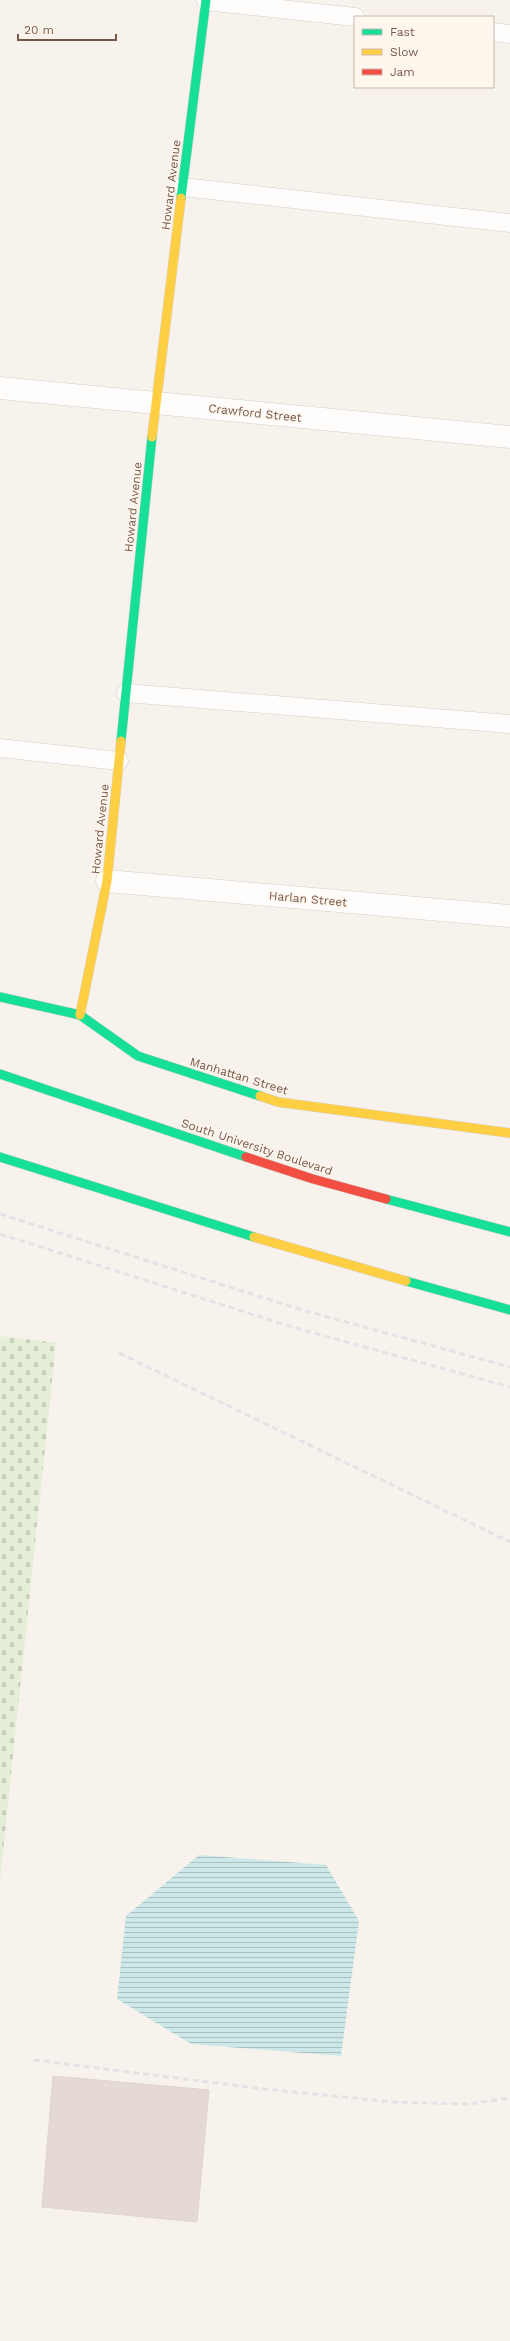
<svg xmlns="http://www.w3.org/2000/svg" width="510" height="2341" font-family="'Work Sans',sans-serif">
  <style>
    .cemetery { fill: url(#cemetery-stones) }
    .water { fill: url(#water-rules) }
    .building { fill: #e4dad3; stroke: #e0d5ce }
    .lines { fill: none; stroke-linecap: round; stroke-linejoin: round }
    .lane-casing { stroke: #d6cec8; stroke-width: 19 }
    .street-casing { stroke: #d6cec8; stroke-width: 23 }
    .fast-casing { stroke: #d7cec8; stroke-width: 10 }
    .slow-casing { stroke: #d7cec8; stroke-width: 10 }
    .jam-casing { stroke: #d7cec8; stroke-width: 10 }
    .lane { stroke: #fefdfc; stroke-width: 18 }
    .street { stroke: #fefdfc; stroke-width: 22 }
    .fast { stroke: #16e098; stroke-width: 9 }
    .slow { stroke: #ffcf43; stroke-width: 9 }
    .jam { stroke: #f24e42; stroke-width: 9 }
    .rail { stroke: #e4e2e5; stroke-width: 3; stroke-dasharray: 6 4; stroke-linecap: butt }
    .labels { text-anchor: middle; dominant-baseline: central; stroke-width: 3; stroke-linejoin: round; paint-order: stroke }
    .street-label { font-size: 12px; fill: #76584b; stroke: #fff7ee }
  </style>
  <defs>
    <pattern id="cemetery-stones" width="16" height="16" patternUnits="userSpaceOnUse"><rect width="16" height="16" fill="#e5eed7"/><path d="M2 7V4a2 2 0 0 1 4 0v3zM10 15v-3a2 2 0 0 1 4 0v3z" fill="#c8ceba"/></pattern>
    <pattern id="water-rules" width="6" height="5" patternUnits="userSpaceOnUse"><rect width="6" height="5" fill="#cde8e8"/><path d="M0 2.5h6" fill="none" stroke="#abbfbe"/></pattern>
  </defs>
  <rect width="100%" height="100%" fill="#f7f2ec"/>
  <!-- cemetery -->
  <polygon class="cemetery" points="0,1336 56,1343 0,1880"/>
  <!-- water -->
  <polygon class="water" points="199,1855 326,1865 359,1921 341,2056 191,2044 117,1999 126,1916"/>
  <!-- building -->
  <polygon class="building" points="53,2076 209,2090 197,2222 42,2207"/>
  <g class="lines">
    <!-- lane casing -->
    <g class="lane-casing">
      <g id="lane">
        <polyline points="206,1 355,17"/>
        <polyline points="493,32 510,34"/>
        <polyline points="183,187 510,223"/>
        <polyline points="126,693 510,724"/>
        <polyline points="0,748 119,761"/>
      </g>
    </g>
    <!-- street casing -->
    <g class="street-casing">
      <g id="street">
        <polyline points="0,388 510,437"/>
        <polyline points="107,881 510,916"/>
      </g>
    </g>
    <!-- fast casing -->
    <g class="fast-casing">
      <g id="fast">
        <polyline points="181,198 206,0"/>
        <polyline points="121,741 152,437"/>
        <polyline points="0,997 80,1015 138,1056 260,1096"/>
        <polyline points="0,1074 246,1157"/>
        <polyline points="0,1157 254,1237"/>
        <polyline points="386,1199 510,1232"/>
        <polyline points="406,1281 510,1310"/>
      </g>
    </g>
    <!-- slow casing -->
    <g class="slow-casing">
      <g id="slow">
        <polyline points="152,437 181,198"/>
        <polyline points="80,1015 107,881 121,741"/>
        <polyline points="260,1096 278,1102 510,1133"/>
        <polyline points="254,1237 406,1281"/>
      </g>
    </g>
    <!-- jam casing -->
    <g class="jam-casing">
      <polyline id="jam" points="246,1157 313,1179 386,1199"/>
    </g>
    <!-- lane -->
    <use href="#lane" class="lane"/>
    <!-- street -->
    <use href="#street" class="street"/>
    <!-- fast -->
    <use href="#fast" class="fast"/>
    <!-- slow -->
    <use href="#slow" class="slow"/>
    <!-- jam -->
    <use href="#jam" class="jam"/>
    <!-- rail -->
    <g class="rail">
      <polyline points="0,1214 299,1309 510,1367"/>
      <polyline points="0,1234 292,1327 510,1387"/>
      <polyline points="119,1353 510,1542"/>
      <polyline points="34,2060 264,2089 391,2102 468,2104 510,2098"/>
    </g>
  </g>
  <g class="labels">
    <!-- street labels -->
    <g class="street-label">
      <text transform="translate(171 185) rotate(-83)">Howard Avenue</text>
      <text transform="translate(255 413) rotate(6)">Crawford Street</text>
      <text transform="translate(133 507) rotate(-84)">Howard Avenue</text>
      <text transform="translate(100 829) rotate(-84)">Howard Avenue</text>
      <text transform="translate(308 899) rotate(5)">Harlan Street</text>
      <text transform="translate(239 1076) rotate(17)">Manhattan Street</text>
      <text transform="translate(257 1147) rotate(18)">South University Boulevard</text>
    </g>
  </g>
  <!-- legend -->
  <rect x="354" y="16" width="140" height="72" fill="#fff7ee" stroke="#c8b7ad"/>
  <rect x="362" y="29" width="20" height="6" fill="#16e098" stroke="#c8b7ad"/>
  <text x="390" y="36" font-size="12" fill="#76584b">Fast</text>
  <rect x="362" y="49" width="20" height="6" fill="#ffcf43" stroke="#c8b7ad"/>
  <text x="390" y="56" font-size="12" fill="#76584b">Slow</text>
  <rect x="362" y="69" width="20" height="6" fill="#f24e42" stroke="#c8b7ad"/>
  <text x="390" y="76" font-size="12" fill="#76584b">Jam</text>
  <!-- scale -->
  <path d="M18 34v6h98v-6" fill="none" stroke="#76584b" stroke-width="2"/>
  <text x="24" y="34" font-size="12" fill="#76584b" stroke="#fff7ee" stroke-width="3" paint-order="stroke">20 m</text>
</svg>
